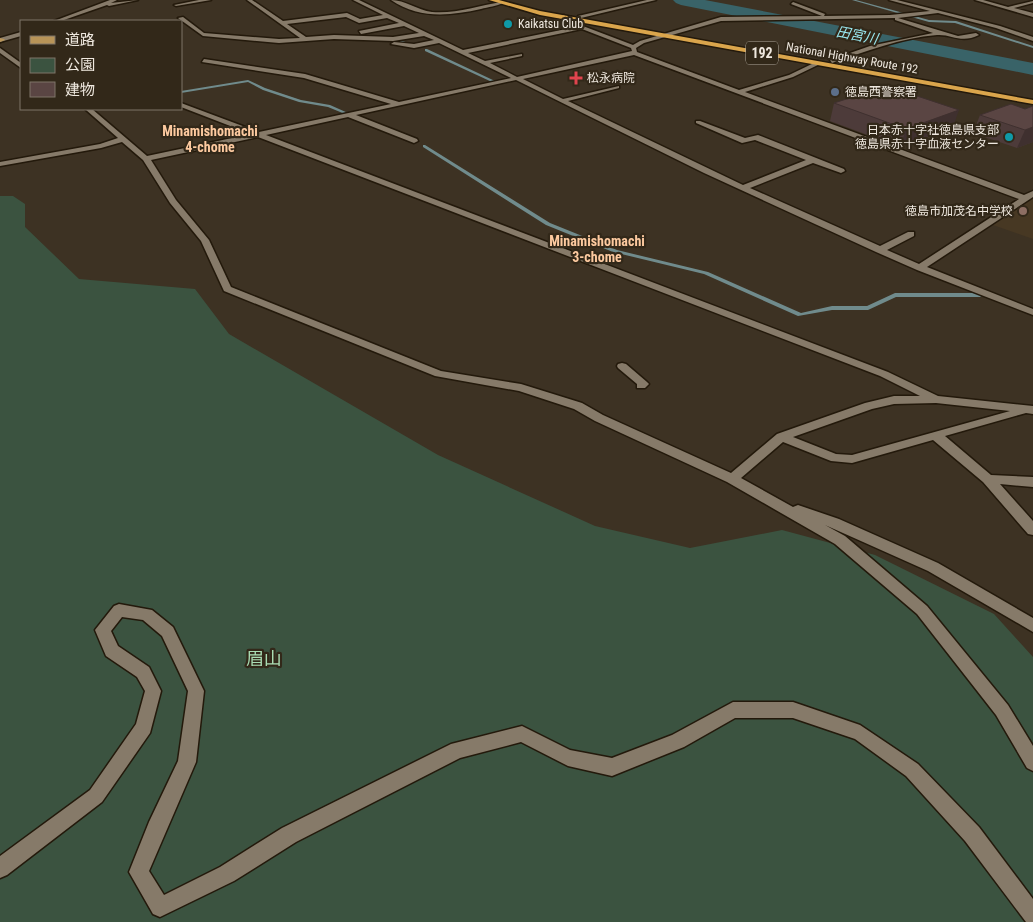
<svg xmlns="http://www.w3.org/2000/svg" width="1033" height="922" font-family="'Roboto Condensed','Noto Sans JP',sans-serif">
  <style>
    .built { fill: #473823 }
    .green { fill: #3b5340 }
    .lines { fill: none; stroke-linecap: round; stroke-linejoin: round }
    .stream { fill: #708b8c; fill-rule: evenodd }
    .river { fill: #396368; fill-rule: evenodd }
    .minor-casing { stroke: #23190b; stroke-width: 3 }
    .major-casing { stroke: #23190b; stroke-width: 3 }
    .highway-casing { stroke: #23190b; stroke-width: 3 }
    .minor { fill: #867a69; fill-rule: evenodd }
    .major { fill: #b89458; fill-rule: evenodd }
    .highway { fill: #daa54c; fill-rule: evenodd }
    .wall { fill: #4d3b3a }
    .shaded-wall { fill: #3f302f }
    .building { fill: #5a4543; stroke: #3f302f }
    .culture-dot { fill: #0f9aa8; stroke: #322819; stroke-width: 2 }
    .health-dot { fill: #e0444e; stroke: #322819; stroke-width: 2 }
    .service-dot { fill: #5c6f8a; stroke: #322819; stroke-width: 2 }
    .education-dot { fill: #8d6e63; stroke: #322819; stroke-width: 2 }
    .labels { text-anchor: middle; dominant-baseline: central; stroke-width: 4.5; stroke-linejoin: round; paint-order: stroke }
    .far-poi-label { font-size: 12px; fill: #efe8df; stroke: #322819; text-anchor: start }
    .far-street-label { font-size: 12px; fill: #efe8df; stroke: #322819 }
    .far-water-label { font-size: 14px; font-style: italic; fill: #99e8f0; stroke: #322819 }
    .shield { fill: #322819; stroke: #b6aea4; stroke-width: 1 }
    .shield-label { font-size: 14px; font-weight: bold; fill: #efe8df }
    .far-neighbourhood-label { font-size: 14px; font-weight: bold; fill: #fdcaa0; stroke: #322819 }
    .near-park-label { font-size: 18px; fill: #a9dcb3; stroke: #322819 }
  </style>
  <rect width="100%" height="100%" fill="#3d3223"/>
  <!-- built -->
  <polygon class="built" points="1033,198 1033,239 993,225"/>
  <!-- green -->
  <polygon class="green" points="0,196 13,196 25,204 25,227 79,279 195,289 229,334 438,455 595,526 690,548 782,530 875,555 994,614 1033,657 1033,922 0,922"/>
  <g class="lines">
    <!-- stream -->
    <g class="stream">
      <polygon points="852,0 856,0 929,20 956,21 1033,46 1033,48 955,23 929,22"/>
      <polygon points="394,38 396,38 413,45 410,46 394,40"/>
      <polygon points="425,49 427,49 495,81 492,82 425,51"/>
      <polygon points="248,80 265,88 301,100 330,105 348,113 345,114 328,107 299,102 263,90 248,82 181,93 181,91"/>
      <polygon points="423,145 425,145 550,223 617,250 708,272 801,313 832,306 867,306 895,293 980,293 983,295 980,297 896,297 868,310 832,310 798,316 704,274 613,252 546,225 423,147"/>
    </g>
    <!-- river -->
    <polygon class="river" points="673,0 705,0 1033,63 1033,75 681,5 676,3"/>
    <!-- minor casing -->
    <g class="minor-casing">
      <g id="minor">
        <polygon points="110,0 117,0 111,3 138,0 109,6 107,5 61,21 54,21"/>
        <polygon points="199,0 211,0 176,6 174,5"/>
        <path d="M247,0H252L283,21L347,13L360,19L383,15L353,0H359L463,50L576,27L563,22L561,17L564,15L567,20L633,45L640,41L721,17L822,16L791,4L793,2L825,14L824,16L890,15L930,11L889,0H897L1000,26L1033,37V41L996,28L938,13L898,18L958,36L976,33L979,35C961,44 952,34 937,35C900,38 867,51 832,63L830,60L870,46L933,33L895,20V18L721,21L644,43L636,48L637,52L739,90L789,75L816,62H820V64L793,77L745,92L1024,195L1033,191V197L927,267L1033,309V315L917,270L876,252L704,173L516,80L356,115L417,139L418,141L414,143L348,117L266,135L888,372L938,396L1033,406V414L1026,413L945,436L991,475L1033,477V487L1000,484L1033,521V535L1028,534L983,482L933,440L852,463L831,461L783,442L741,478L793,507L798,505L839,519L938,563L1033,618V632L928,571L825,525L845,536L927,606L1008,705L1033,746V771L1027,768L996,715L917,614L835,544L727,482L595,421L574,409L519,391L435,376L224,291L201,241L170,203L143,160L122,142L101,148L0,166V162L100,144L118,138L85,109H92L147,156L251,134L181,107V103L259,132L391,104L304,78L202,62L204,59L305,74L399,102L511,78L439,43L414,48L391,44L394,42L414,44L434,40L424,36L393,41L334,39L279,43L203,36L178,18L183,17L204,33L279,39L300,38ZM346,17L359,23L387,18L399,23L359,31L361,34L404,26L419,33L393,37L334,35L306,37L287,24ZM582,29L631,48L632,51L517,77L490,63L522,56V54L485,61L468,53ZM634,55L1019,199L919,264L887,250L914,236V232H908L880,246L750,188L813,163L841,173L845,171L844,169L758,135L745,138L700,121H696V123L742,143L755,140L806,160L743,185L568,101L619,88V86L563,99L523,79ZM258,137L880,376L920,396H894L865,403L777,434L731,473L603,415L582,403L521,384L441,371L231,287L209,240L176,200L151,160ZM936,403L1010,411L852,455L836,454L793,437L872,409L894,404Z"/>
        <path d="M391,0C405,0 417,10 432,12C455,14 478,6 501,2L503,3C497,6 488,7 481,9C449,16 419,19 391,0Z"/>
        <polygon points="647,0 656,0 581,18 578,16"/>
        <polygon points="975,0 983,0 1008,7 1033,1 1033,3 1014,8 1033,13 1033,17"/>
        <polygon points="21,32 21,36 0,42 0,38"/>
        <polygon points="0,48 21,63 21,68 0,53"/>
        <polygon points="622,363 626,364 647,382 649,384 645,388 637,388 637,384 618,368 617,366 618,364"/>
        <polygon points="119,604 152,610 173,627 204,691 196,762 149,871 164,895 220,867 282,828 451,744 522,726 570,750 612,758 672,735 733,702 793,702 860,725 918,764 979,827 1033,899 1033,922 1026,922 965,841 906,776 855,739 793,718 735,718 684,747 612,776 568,766 521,742 460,758 296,842 234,881 160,917 153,914 129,872 149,822 178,761 188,691 162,636 143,620 122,617 111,631 118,646 149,667 161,691 150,733 102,802 7,875 0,878 0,856 90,790 136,724 145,691 137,677 106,656 95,630 114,606"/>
      </g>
    </g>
    <!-- major casing -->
    <g class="major-casing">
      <polygon id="major" points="0,38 4,39 5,40 0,42"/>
    </g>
    <!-- highway casing -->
    <g class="highway-casing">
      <polygon id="highway" points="489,0 499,0 540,11 1033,100 1033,104 540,15"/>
    </g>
    <!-- minor -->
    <use href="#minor" class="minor"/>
    <!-- major -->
    <use href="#major" class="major"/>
    <!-- highway -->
    <use href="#highway" class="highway"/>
  </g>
  <!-- wall -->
  <g class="wall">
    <polygon points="834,103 953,127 900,147 830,121"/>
    <polygon points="1033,106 1033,142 1017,148 973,133 980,115 1025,109"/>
  </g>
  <!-- shaded-wall -->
  <g class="shaded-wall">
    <polygon points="959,110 953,127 900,147 906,129"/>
    <polygon points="1033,127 1033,142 1017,148 1025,130"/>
  </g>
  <!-- building -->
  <g class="building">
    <polygon points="887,86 959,110 906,129 834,103"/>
    <polygon points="1011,104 1025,109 1033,106 1033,127 1025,130 980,115"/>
  </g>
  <!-- markers -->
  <g class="culture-dot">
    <circle cx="508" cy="24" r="5"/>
    <circle cx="1009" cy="137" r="5"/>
  </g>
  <path class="health-dot" d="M573.5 70.5h5v5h5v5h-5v5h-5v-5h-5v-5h5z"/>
  <circle class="service-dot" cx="835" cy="92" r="5"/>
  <circle class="education-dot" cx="1023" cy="211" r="5"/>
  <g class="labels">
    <!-- far-poi labels -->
    <g class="far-poi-label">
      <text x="518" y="24">Kaikatsu Club</text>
      <text x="587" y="78">松永病院</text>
      <text x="845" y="92">徳島西警察署</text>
      <text x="999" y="130" text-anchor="end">日本赤十字社徳島県支部<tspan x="999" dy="14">徳島県赤十字血液センター</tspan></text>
      <text x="1013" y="211" text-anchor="end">徳島市加茂名中学校</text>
    </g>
    <!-- far-street labels -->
    <g class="far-street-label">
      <text transform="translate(852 58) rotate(10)">National Highway Route 192</text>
    </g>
    <!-- far-water labels -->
    <g class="far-water-label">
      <text transform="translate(857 35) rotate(11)">田宮川</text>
    </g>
    <!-- shield labels -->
    <rect class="shield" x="746" y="41.5" width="32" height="23" rx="4"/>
    <g class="shield-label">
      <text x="762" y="53">192</text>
    </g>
    <!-- far-neighbourhood labels -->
    <g class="far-neighbourhood-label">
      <text x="210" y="131">Minamishomachi<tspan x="210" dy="16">4-chome</tspan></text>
      <text x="597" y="241">Minamishomachi<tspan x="597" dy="16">3-chome</tspan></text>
    </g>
    <!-- near-park labels -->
    <g class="near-park-label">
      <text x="264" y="658">眉山</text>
    </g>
  </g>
  <!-- legend -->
  <rect x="20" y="20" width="162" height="90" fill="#322819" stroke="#7e7568"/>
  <rect x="30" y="36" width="25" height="8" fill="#b89458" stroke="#7e7568"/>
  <text x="65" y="45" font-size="15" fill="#efe8df">道路</text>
  <rect x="30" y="58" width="25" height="15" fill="#3b5340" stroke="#7e7568"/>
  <text x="65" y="70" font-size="15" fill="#efe8df">公園</text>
  <rect x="30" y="82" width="25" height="15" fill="#5a4543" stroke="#7e7568"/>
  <text x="65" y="95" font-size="15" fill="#efe8df">建物</text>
</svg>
